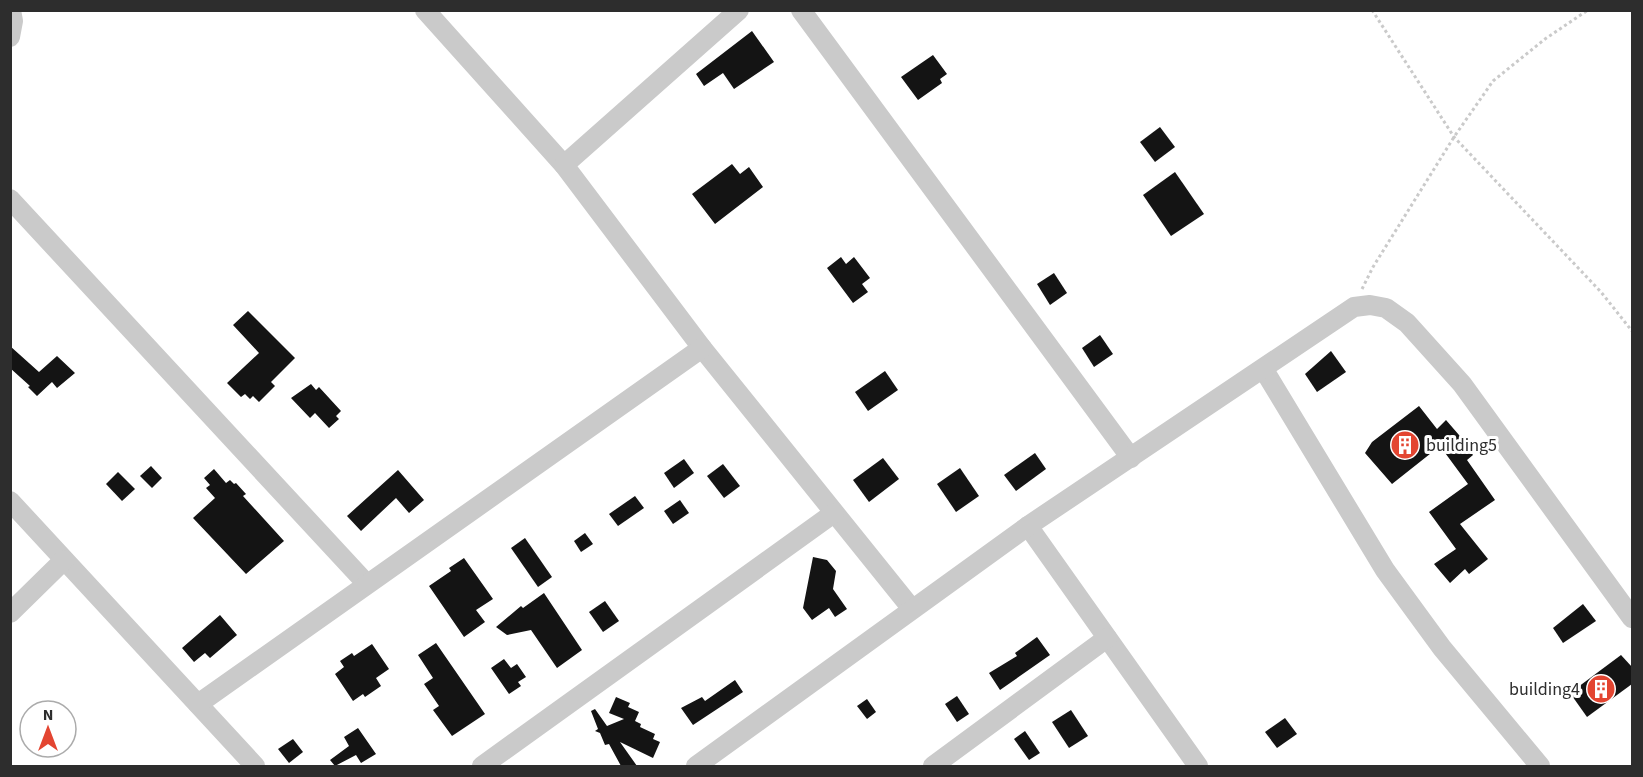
<svg xmlns="http://www.w3.org/2000/svg" width="1643" height="777" font-family="'Source Sans 3',sans-serif">
  <style>
    .building { fill: #141414 }
    .lines { fill: none; stroke-linecap: round; stroke-linejoin: round }
    .path { stroke: #cacaca; stroke-width: 3; stroke-dasharray: 3 3; stroke-linecap: butt }
    .minor { stroke: #cacaca; stroke-width: 20 }
    .labels { text-anchor: middle; dominant-baseline: central; stroke-width: 6; stroke-linejoin: round; paint-order: stroke }
    .poi-label { font-size: 18px; fill: #2d2d2d; stroke: #fff; text-anchor: start }
  </style>
  <rect width="100%" height="100%" fill="#fff"/>
  <!-- building -->
  <g class="building">
    <polygon points="752,31 774,62 734,89 723,73 704,86 696,74"/>
    <polygon points="933,55 947,74 940,79 942,83 918,100 901,77"/>
    <polygon points="1160,127 1175,147 1155,162 1140,142"/>
    <polygon points="732,164 740,174 749,167 763,187 715,224 692,194"/>
    <polygon points="1175,172 1204,214 1171,236 1143,195"/>
    <polygon points="841,257 846,264 854,257 870,278 862,284 868,292 853,303 827,268"/>
    <polygon points="1054,273 1067,293 1050,305 1037,284"/>
    <polygon points="248,311 295,358 271,382 275,386 259,402 253,396 250,399 245,394 241,397 227,383 259,353 233,325"/>
    <polygon points="1100,335 1113,354 1094,367 1082,348"/>
    <polygon points="10,346 39,372 57,356 75,373 57,388 52,382 37,396 28,387 30,386 10,368"/>
    <polygon points="1331,351 1346,372 1317,392 1305,374"/>
    <polygon points="885,371 898,390 868,411 855,392"/>
    <polygon points="311,384 316,390 319,387 341,411 336,416 339,419 329,428 315,413 310,418 291,398"/>
    <polygon points="1419,406 1437,429 1446,420 1459,435 1473,455 1467,460 1495,500 1460,524 1488,559 1469,574 1465,569 1450,583 1434,564 1456,549 1429,512 1468,484 1440,446 1392,484 1365,453 1372,442"/>
    <polygon points="1035,453 1046,469 1016,491 1004,475"/>
    <polygon points="883,458 899,479 869,502 853,480"/>
    <polygon points="684,459 694,473 674,488 664,473"/>
    <polygon points="723,464 740,486 724,498 707,476"/>
    <polygon points="151,466 162,478 152,488 140,476"/>
    <polygon points="960,468 979,496 956,512 937,484"/>
    <polygon points="214,469 226,483 230,480 234,484 236,483 246,494 243,496 284,541 246,574 193,518 215,498 206,488 210,485 204,478"/>
    <polygon points="398,470 424,500 409,513 396,498 361,531 347,516"/>
    <polygon points="118,472 135,489 122,501 106,484"/>
    <polygon points="635,496 644,508 618,526 609,514"/>
    <polygon points="680,500 689,513 673,524 664,511"/>
    <polygon points="585,533 593,544 581,552 574,541"/>
    <polygon points="525,538 552,577 538,587 511,548"/>
    <polygon points="813,557 827,560 836,571 833,589 847,609 835,617 829,608 812,620 803,608"/>
    <polygon points="464,558 493,599 476,610 485,622 464,637 429,586 451,571 449,568"/>
    <polygon points="544,593 582,650 557,668 531,630 507,635 496,627 521,606 523,608"/>
    <polygon points="605,601 619,621 603,632 589,612"/>
    <polygon points="1583,604 1596,621 1563,643 1553,628"/>
    <polygon points="220,615 237,635 210,658 205,653 194,662 182,648"/>
    <polygon points="1037,637 1050,655 1000,690 989,673 1017,656 1015,653"/>
    <polygon points="436,643 485,714 452,736 433,710 439,706 424,684 433,678 418,655"/>
    <polygon points="372,644 389,669 376,678 381,686 365,697 363,694 353,701 335,674 344,667 340,661 352,653 354,656"/>
    <polygon points="1621,655 1632,667 1632,684 1587,717 1570,693"/>
    <polygon points="504,659 511,668 517,664 526,677 518,682 521,686 509,694 491,668"/>
    <polygon points="735,680 743,692 693,725 681,708 702,697 705,701"/>
    <polygon points="957,696 969,714 957,722 945,704"/>
    <polygon points="616,697 630,703 628,707 639,712 635,721 641,724 640,727 655,734 653,739 660,742 653,758 620,742 637,766 621,766 609,744 605,745 600,733 595,731 598,729 591,711 595,709 607,726 624,719 609,713"/>
    <polygon points="867,699 876,712 867,719 857,706"/>
    <polygon points="1071,710 1088,736 1069,748 1052,722"/>
    <polygon points="1285,718 1297,734 1277,748 1265,732"/>
    <polygon points="358,728 376,754 361,763 356,755 335,766 330,760 349,746 344,737"/>
    <polygon points="1025,731 1040,753 1029,760 1014,739"/>
    <polygon points="293,739 303,752 289,763 278,749"/>
  </g>
  <g class="lines">
    <!-- path -->
    <g class="path">
      <polyline points="1372,10 1454,137 1601,292 1632,331"/>
      <polyline points="1362,289 1373,267 1454,137 1493,81 1545,39 1588,10"/>
    </g>
    <!-- minor -->
    <g class="minor">
      <polyline points="425,10 564,165"/>
      <polyline points="739,10 564,165 702,348 912,609"/>
      <polyline points="801,10 1131,458"/>
      <polyline points="10,37 13,21 11,10"/>
      <polyline points="10,199 366,583"/>
      <polyline points="1264,370 1385,570 1442,648 1540,766"/>
      <polyline points="10,501 255,766"/>
      <polyline points="1028,526 1198,766"/>
      <polyline points="10,613 64,560"/>
      <polyline points="198,704 702,348"/>
      <polyline points="482,766 834,513"/>
      <polyline points="696,766 1028,526 1354,307 1370,305 1386,308 1407,323 1462,384 1632,618"/>
      <polyline points="933,766 1107,638"/>
    </g>
  </g>
  <!-- icons -->
  <defs>
    <g id="building-disc" transform="scale(1.5)"><circle r="9.5" fill="#e34531" stroke="#fff"/><path d="M-4-6H4V6H1V3H-1V6H-4ZM-2.5-4.3h1.7v1.8h-1.7ZM.8-4.3h1.7v1.8H.8ZM-2.5-1h1.7V.8h-1.7ZM.8-1h1.7V.8H.8Z" fill="#fff"/></g>
  </defs>
  <g fill-rule="evenodd">
    <use href="#building-disc" x="1405" y="445"/>
    <use href="#building-disc" x="1601" y="689"/>
  </g>
  <g class="labels">
    <!-- poi labels -->
    <g class="poi-label">
      <text x="1426" y="445">building5</text>
      <text x="1580" y="689" text-anchor="end">building4</text>
    </g>
  </g>
  <!-- border -->
  <rect width="1643" height="777" fill="none" stroke="#2d2d2d" stroke-width="24"/>
  <!-- north arrow -->
  <g transform="translate(48 729)"><circle r="28" fill="#ffffff" stroke="#ababab" stroke-width="1.5"/>
  <path d="M0-4.5L10 22L0 15L-10 22Z" fill="#e34531"/>
  <text y="-9" font-size="16" font-weight="bold" text-anchor="middle" fill="#2d2d2d">N</text>
  </g>
</svg>
